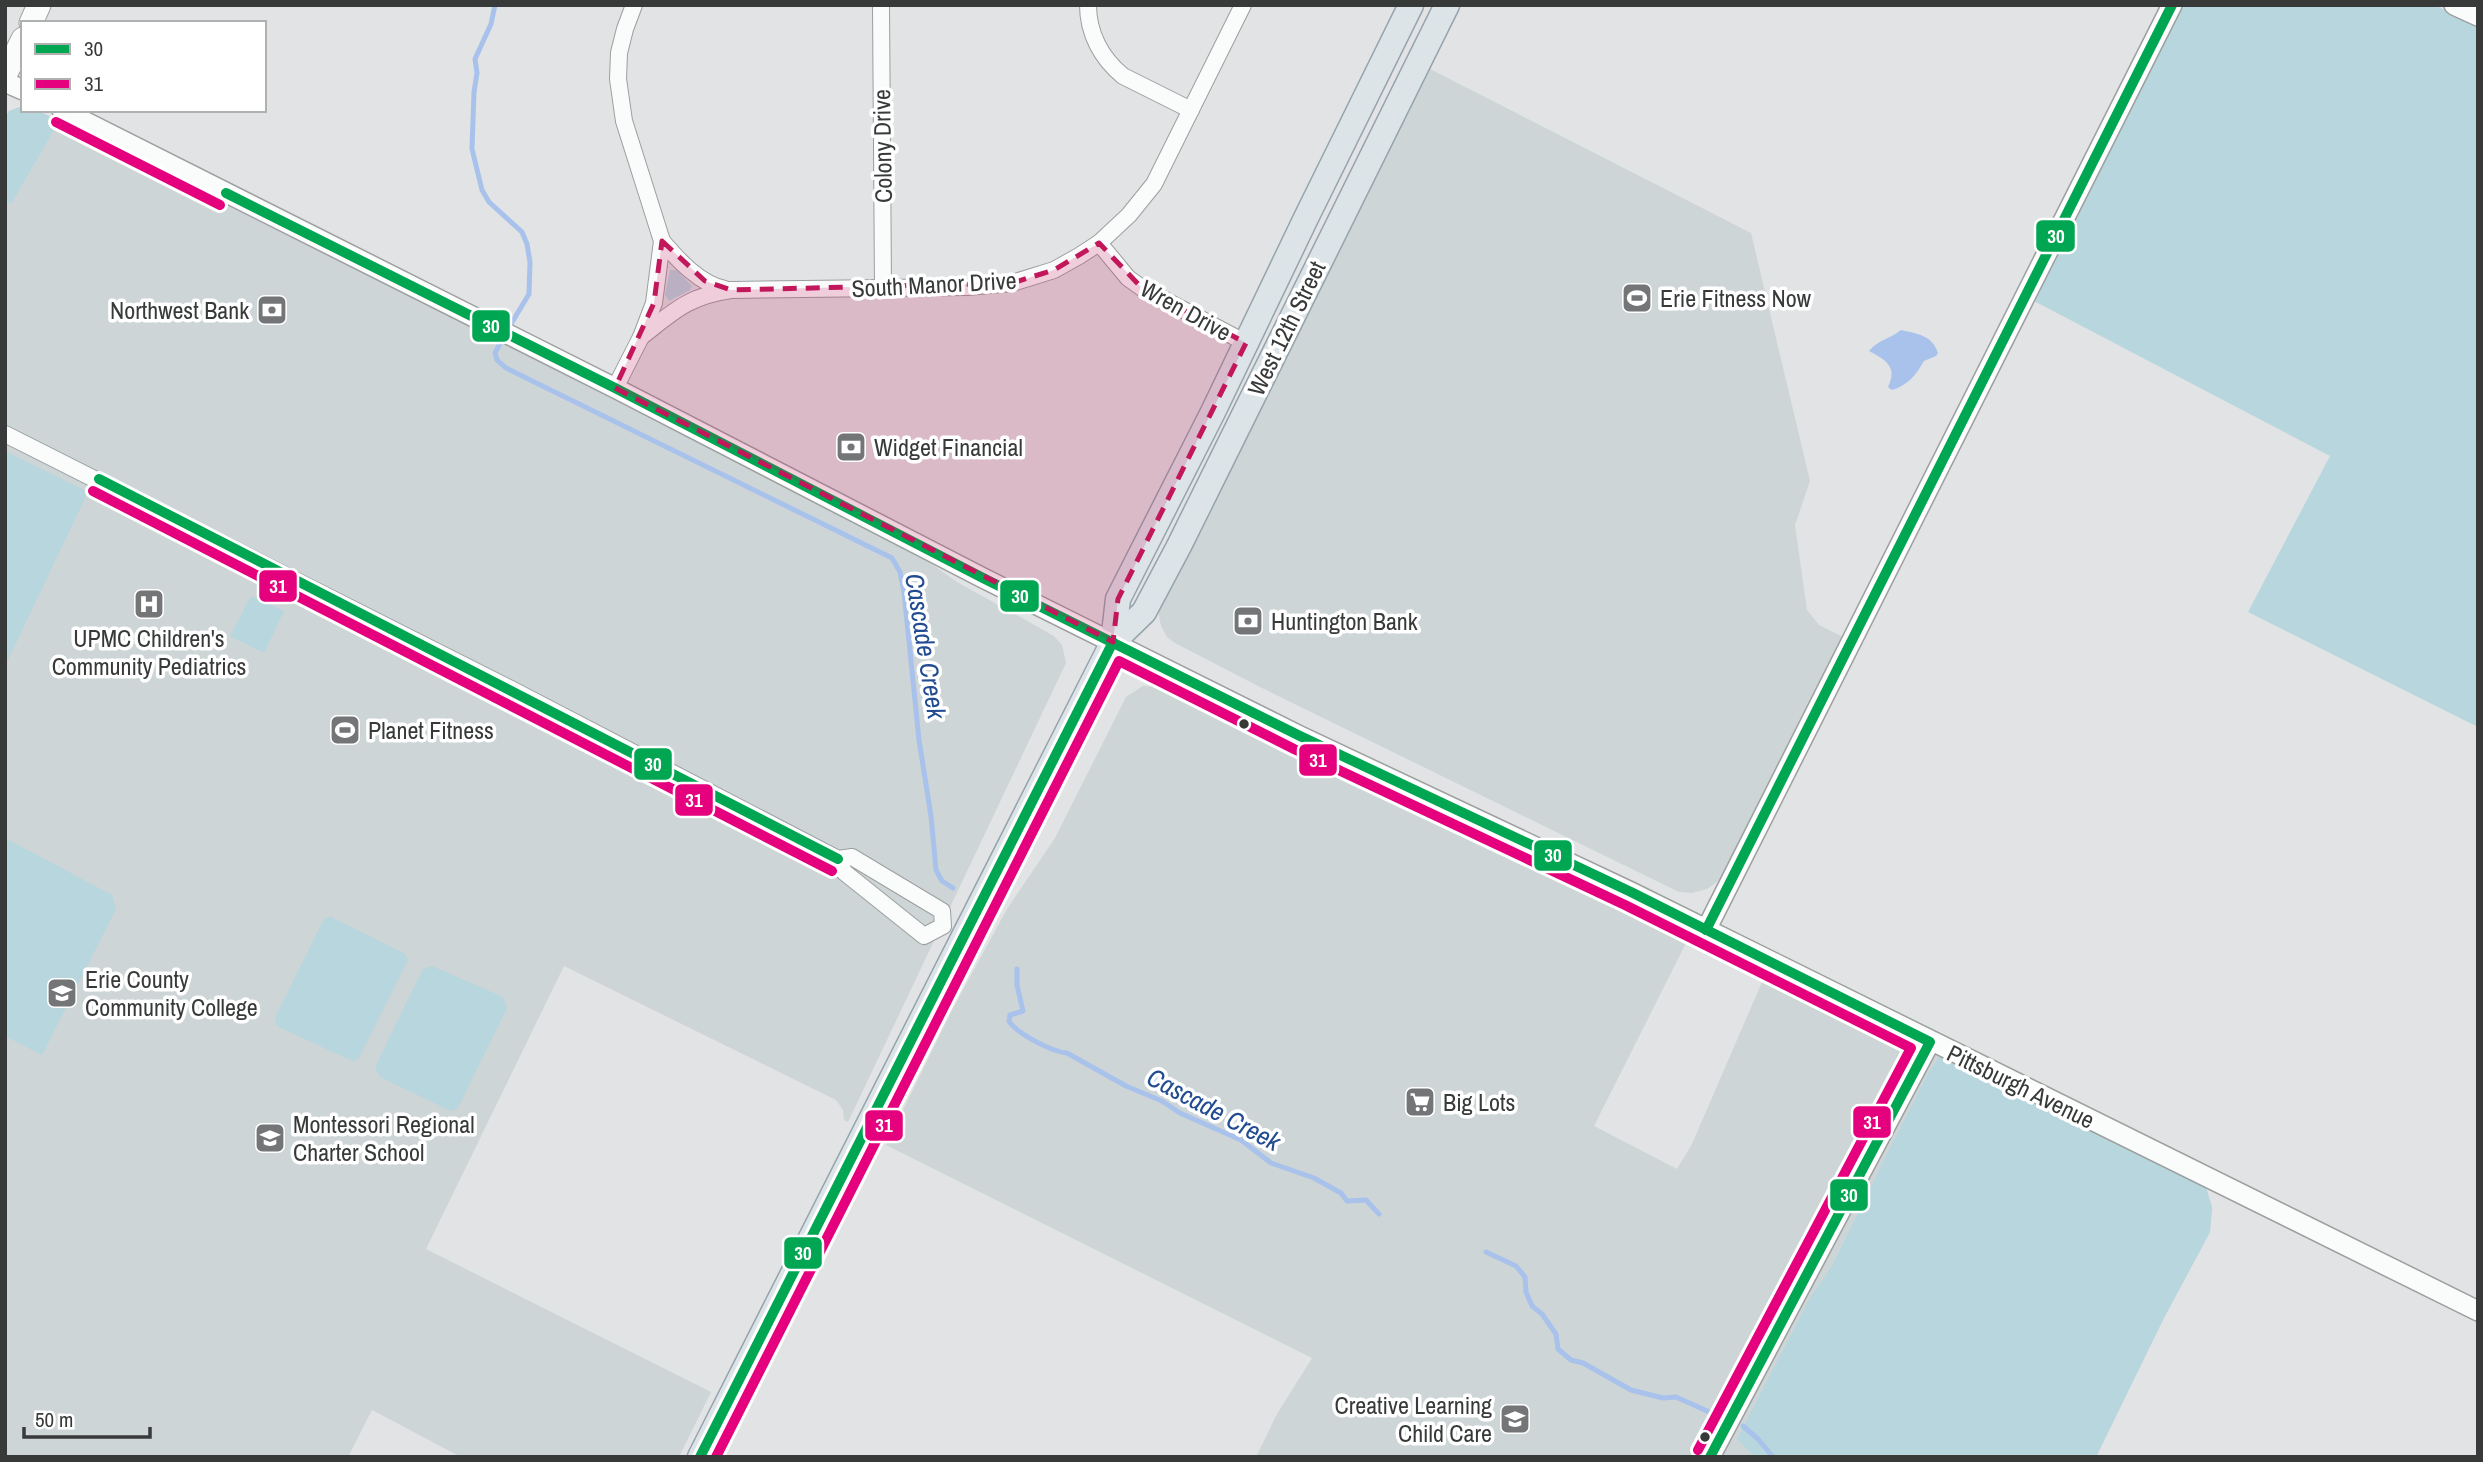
<svg xmlns="http://www.w3.org/2000/svg" width="2483" height="1462" font-family="'Archivo Narrow',sans-serif">
  <style>
    .built { fill: #cdd5d7 }
    .green { fill: #b7d6de }
    .water { fill: #a8c2ec }
    .lines { fill: none; stroke-linecap: round; stroke-linejoin: round }
    .stream { stroke: #a8c2ec; stroke-width: 5 }
    .minor-casing { stroke: #9d9f9f; stroke-width: 18 }
    .tertiary-casing { stroke: #9d9f9f; stroke-width: 22 }
    .secondary-casing { stroke: #9d9f9f; stroke-width: 25 }
    .primary-casing { stroke: #95a4ac; stroke-width: 27 }
    .minor { stroke: #fafbfb; stroke-width: 16 }
    .tertiary { stroke: #fafbfb; stroke-width: 19 }
    .secondary { stroke: #fafbfb; stroke-width: 23 }
    .primary { stroke: #dce4e8; stroke-width: 24 }
    .bus-1-casing { stroke: #fff; stroke-width: 16 }
    .bus-2-casing { stroke: #fff; stroke-width: 16 }
    .bus-1 { stroke: #00a651; stroke-width: 10 }
    .bus-2 { stroke: #e5007d; stroke-width: 10 }
    .marked { fill: #c2185b; fill-opacity: 0.2; stroke: #c2185b; stroke-width: 5; stroke-dasharray: 14 9; stroke-linejoin: round }
    .bus-dot { fill: #383a3a; stroke: #fff; stroke-width: 2.5 }
    .labels { text-anchor: middle; dominant-baseline: central; stroke-width: 7; stroke-linejoin: round; paint-order: stroke }
    .street-label { font-size: 24px; fill: #383a3a; stroke: #fff }
    .poi-label { font-size: 24px; fill: #383a3a; stroke: #fff; text-anchor: start }
    .water-label { font-size: 26px; font-style: italic; fill: #224c91; stroke: #fff }
    .line-badge { stroke: #fff; stroke-width: 2.5 }
    .badge-label { font-size: 19px; text-anchor: middle; font-weight: bold; fill: #fff }
  </style>
  <rect width="100%" height="100%" fill="#e1e3e4"/>
  <!-- built -->
  <g class="built">
    <polygon points="1430,69 1751,233 1810,481 1795,525 1807,610 1819,625 1845,638 1722,878 1707,889 1692,893 1679,892 1260,687 1175,643 1167,637 1161,626 1158,611"/>
    <polygon points="23,106 23,110 36,110 59,121 523,351 912,550 957,582 1054,636 1062,645 1066,663 848,1122 844,1120 843,1110 836,1100 564,966 426,1249 711,1392 679,1457 461,1457 372,1410 348,1457 5,1457 5,118 9,111"/>
    <polygon points="1143,686 1157,687 1285,749 1692,931 1594,1126 1677,1169 1692,1144 1765,975 1926,1049 2205,1187 2212,1207 2210,1232 2158,1329 2096,1457 1256,1457 1277,1414 1312,1358 886,1145 952,1010 1007,909 1055,838 1126,697"/>
  </g>
  <!-- green -->
  <g class="green">
    <polygon points="2183,5 2434,5 2478,25 2478,727 2248,612 2330,456 2034,301"/>
    <polygon points="23,106 23,110 36,110 59,121 11,204 5,200 5,117 9,111"/>
    <polygon points="670,270 676,270 692,286 690,290 669,301 665,295"/>
    <polygon points="5,451 88,492 5,666"/>
    <polygon points="251,596 284,611 264,653 230,636"/>
    <polygon points="5,838 112,895 116,909 42,1055 5,1036"/>
    <polygon points="331,917 404,953 408,960 359,1058 352,1061 277,1026 275,1018 324,919"/>
    <polygon points="432,966 503,997 507,1008 458,1108 451,1111 380,1077 375,1067 423,969"/>
    <polygon points="1942,1053 2206,1187 2212,1207 2210,1232 2165,1316 2096,1457 1755,1457 1737,1439 1810,1298 1832,1266 1889,1150 1929,1072"/>
  </g>
  <!-- water -->
  <path class="water" d="M1901,330C1918,334 1932,335 1938,353L1936,356L1924,361C1916,375 1908,385 1892,390L1888,387C1898,367 1886,360 1869,351C1879,339 1890,339 1901,330Z"/>
  <g class="lines">
    <!-- stream -->
    <g class="stream">
      <polyline points="495,5 491,24 475,59 477,73 474,92 472,149 482,190 489,202 522,232 527,244 530,262 529,294 508,329"/>
      <polyline points="503,338 495,353 497,360 506,368 892,558 900,572 904,592 919,740 931,816 936,870 942,881 953,888"/>
      <path d="M1017,969V985L1023,1011L1010,1015L1009,1021C1016,1033 1052,1052 1067,1053L1126,1086L1162,1101L1180,1113L1241,1140L1271,1163L1314,1178L1341,1193L1347,1201L1366,1200L1379,1214"/>
      <polyline points="1486,1252 1516,1266 1525,1277 1526,1292 1532,1306 1542,1314 1556,1334 1558,1349 1571,1360 1583,1363 1631,1390 1663,1398 1676,1397 1716,1415"/>
      <polyline points="1743,1426 1758,1439 1773,1457"/>
    </g>
    <!-- minor casing -->
    <g class="minor-casing">
      <g id="minor">
        <polyline points="881,5 883,288"/>
        <path d="M1088,5C1088,33 1101,58 1123,76L1191,110"/>
        <path d="M662,241C678,260 700,284 725,289"/>
        <polyline points="1099,243 1128,278 1142,288 1246,343"/>
        <path d="M641,337C673,312 688,296 731,290L967,287L1012,283L1054,270L1079,256L1099,243L1129,215L1154,184L1243,5"/>
        <polyline points="615,388 641,337 654,303 662,241 624,121 618,79 619,53 625,29 634,5"/>
        <polyline points="5,434 511,689 838,859 852,857 942,911 943,926 924,936 844,872 838,859"/>
      </g>
    </g>
    <!-- tertiary casing -->
    <g class="tertiary-casing">
      <g id="tertiary">
        <polyline points="2454,5 2478,16"/>
        <polyline points="5,82 23,90"/>
        <polyline points="62,110 615,388 983,578 1300,736 1631,892 2478,1311"/>
        <polyline points="1706,930 2172,5"/>
        <polyline points="1710,1457 1930,1042"/>
      </g>
    </g>
    <!-- secondary casing -->
    <g class="secondary-casing">
      <g id="secondary">
        <polyline points="31,23 39,5"/>
        <polyline points="5,75 23,39"/>
      </g>
    </g>
    <!-- primary casing -->
    <g class="primary-casing">
      <g id="primary">
        <polyline points="1113,642 1118,599 1213,412 1306,218 1411,5"/>
        <polyline points="700,1457 1113,642 1144,612 1179,546 1447,5"/>
      </g>
    </g>
    <!-- minor -->
    <use href="#minor" class="minor"/>
    <!-- tertiary -->
    <use href="#tertiary" class="tertiary"/>
    <!-- secondary -->
    <use href="#secondary" class="secondary"/>
    <!-- primary -->
    <use href="#primary" class="primary"/>
    <!-- bus-1 casing -->
    <g class="bus-1-casing">
      <g id="bus-1">
        <polyline points="226,193 615,388 983,578 1300,736 1631,892 1930,1042 1710,1457"/>
        <polyline points="99,479 838,859"/>
        <polyline points="1706,930 2172,5"/>
        <polyline points="700,1457 1113,642"/>
      </g>
    </g>
    <!-- bus-2 casing -->
    <g class="bus-2-casing">
      <g id="bus-2">
        <polyline points="56,122 220,205"/>
        <polyline points="93,491 832,871"/>
        <polyline points="716,1457 1119,661 1294,749 1625,905 1911,1048 1698,1450"/>
      </g>
    </g>
    <!-- bus-1 -->
    <use href="#bus-1" class="bus-1"/>
    <!-- bus-2 -->
    <use href="#bus-2" class="bus-2"/>
  </g>
  <!-- marked area -->
  <path class="marked" d="M662,241L705,281L731,290L1012,283L1054,270L1099,243L1142,288L1246,343L1118,599L1113,642L615,388L654,303Z"/>
  <!-- icons -->
  <defs>
    <g id="stadium-square" transform="scale(1.575)"><rect x="-9" y="-9" width="18" height="18" rx="4" fill="#737576" stroke="#fff"/><path d="M0-5a6.5 5 0 1 0 0 10a6.5 5 0 1 0 0-10ZM-3.5-1.8h7v3.6h-7Z" fill="#fff"/></g>
    <g id="bank-square" transform="scale(1.575)"><rect x="-9" y="-9" width="18" height="18" rx="4" fill="#737576" stroke="#fff"/><path d="M-6-4H6V4H-6ZM0-2.3a2.3 2.3 0 1 0 0 4.6a2.3 2.3 0 1 0 0-4.6Z" fill="#fff"/></g>
    <g id="hospital-square" transform="scale(1.575)"><rect x="-9" y="-9" width="18" height="18" rx="4" fill="#737576" stroke="#fff"/><path d="M-5-5h3v3.5h4V-5h3V5h-3V1.5h-4V5h-3Z" fill="#fff"/></g>
    <g id="university-square" transform="scale(1.575)"><rect x="-9" y="-9" width="18" height="18" rx="4" fill="#737576" stroke="#fff"/><path d="M0-5L7-2L0 1L-7-2ZM-4 1L0 2.5L4 1V4Q0 6-4 4Z" fill="#fff"/></g>
    <g id="supermarket-square" transform="scale(1.575)"><rect x="-9" y="-9" width="18" height="18" rx="4" fill="#737576" stroke="#fff"/><path d="M-6-5.5h2.5l.6 2H6L4.5 2H-2.5L-4.4-4H-6ZM-1.5 3.2a1.3 1.3 0 1 0 .1 0ZM3 3.2a1.3 1.3 0 1 0 .1 0Z" fill="#fff"/></g>
    <g id="school-square" transform="scale(1.575)"><rect x="-9" y="-9" width="18" height="18" rx="4" fill="#737576" stroke="#fff"/><path d="M0-5L7-2L0 1L-7-2ZM-4 1L0 2.5L4 1V4Q0 6-4 4Z" fill="#fff"/></g>
  </defs>
  <g fill-rule="evenodd">
    <use href="#stadium-square" x="1637" y="298"/>
    <use href="#bank-square" x="272" y="310"/>
    <use href="#bank-square" x="851" y="447"/>
    <use href="#hospital-square" x="149" y="604"/>
    <use href="#bank-square" x="1248" y="621"/>
    <use href="#stadium-square" x="345" y="730"/>
    <use href="#university-square" x="62" y="993"/>
    <use href="#supermarket-square" x="1420" y="1102"/>
    <use href="#school-square" x="270" y="1138"/>
    <use href="#school-square" x="1515" y="1419"/>
  </g>
  <!-- markers -->
  <g class="bus-dot">
    <circle cx="1244" cy="724" r="6"/>
    <circle cx="1705" cy="1437" r="6"/>
  </g>
  <g class="labels">
    <!-- street labels -->
    <g class="street-label">
      <text transform="translate(882 146) rotate(-91)">Colony Drive</text>
      <text transform="translate(934 284) rotate(-3)">South Manor Drive</text>
      <text transform="translate(1186 310) rotate(29)">Wren Drive</text>
      <text transform="translate(1286 328) rotate(-64)">West 12th Street</text>
      <text transform="translate(2021 1086) rotate(26)">Pittsburgh Avenue</text>
    </g>
    <!-- poi labels -->
    <g class="poi-label">
      <text x="1660" y="298">Erie Fitness Now</text>
      <text x="249" y="310" text-anchor="end">Northwest Bank</text>
      <text x="874" y="447">Widget Financial</text>
      <text x="1271" y="621">Huntington Bank</text>
      <text x="149" y="638" text-anchor="middle">UPMC Children's<tspan x="149" dy="28">Community Pediatrics</tspan></text>
      <text x="368" y="730">Planet Fitness</text>
      <text x="85" y="979">Erie County<tspan x="85" dy="28">Community College</tspan></text>
      <text x="1443" y="1102">Big Lots</text>
      <text x="293" y="1124">Montessori Regional<tspan x="293" dy="28">Charter School</tspan></text>
      <text x="1492" y="1405" text-anchor="end">Creative Learning<tspan x="1492" dy="28">Child Care</tspan></text>
    </g>
    <!-- water labels -->
    <g class="water-label">
      <text transform="translate(926 646) rotate(81)">Cascade Creek</text>
      <text transform="translate(1214 1109) rotate(28)">Cascade Creek</text>
    </g>
  </g>
  <g class="line-badge">
    <rect x="2035" y="219" width="41" height="34" rx="7" fill="#00a651"/>
    <rect x="471" y="309" width="40" height="34" rx="7" fill="#00a651"/>
    <rect x="258" y="569" width="40" height="34" rx="7" fill="#e5007d"/>
    <rect x="999" y="579" width="41" height="34" rx="7" fill="#00a651"/>
    <rect x="1298" y="743" width="40" height="34" rx="7" fill="#e5007d"/>
    <rect x="633" y="747" width="40" height="34" rx="7" fill="#00a651"/>
    <rect x="674" y="783" width="40" height="34" rx="7" fill="#e5007d"/>
    <rect x="1533" y="839" width="40" height="33" rx="7" fill="#00a651"/>
    <rect x="1852" y="1105" width="40" height="34" rx="7" fill="#e5007d"/>
    <rect x="864" y="1109" width="40" height="33" rx="7" fill="#e5007d"/>
    <rect x="1829" y="1178" width="40" height="34" rx="7" fill="#00a651"/>
    <rect x="783" y="1236" width="40" height="34" rx="7" fill="#00a651"/>
  </g>
  <g class="badge-label">
    <text x="2056" y="243">30</text>
    <text x="491" y="333">30</text>
    <text x="278" y="593">31</text>
    <text x="1020" y="603">30</text>
    <text x="1318" y="767">31</text>
    <text x="653" y="771">30</text>
    <text x="694" y="807">31</text>
    <text x="1553" y="862">30</text>
    <text x="1872" y="1129">31</text>
    <text x="884" y="1132">31</text>
    <text x="1849" y="1202">30</text>
    <text x="803" y="1260">30</text>
  </g>
  <!-- border -->
  <rect width="2483" height="1462" fill="none" stroke="#383a3a" stroke-width="14"/>
  <!-- legend -->
  <rect x="21" y="21" width="245" height="91" fill="#ffffff" stroke="#afb0b0" stroke-width="2"/>
  <rect x="35" y="44" width="35" height="10" fill="#00a651" stroke="#afb0b0" stroke-width="2"/>
  <text x="84" y="56" font-size="21" fill="#383a3a">30</text>
  <rect x="35" y="79" width="35" height="10" fill="#e5007d" stroke="#afb0b0" stroke-width="2"/>
  <text x="84" y="91" font-size="21" fill="#383a3a">31</text>
  <!-- scale -->
  <path d="M24 1427v10h126v-10" fill="none" stroke="#383a3a" stroke-width="3.5"/>
  <text x="35" y="1427" font-size="21" fill="#383a3a" stroke="#ffffff" stroke-width="5" paint-order="stroke">50 m</text>
</svg>
